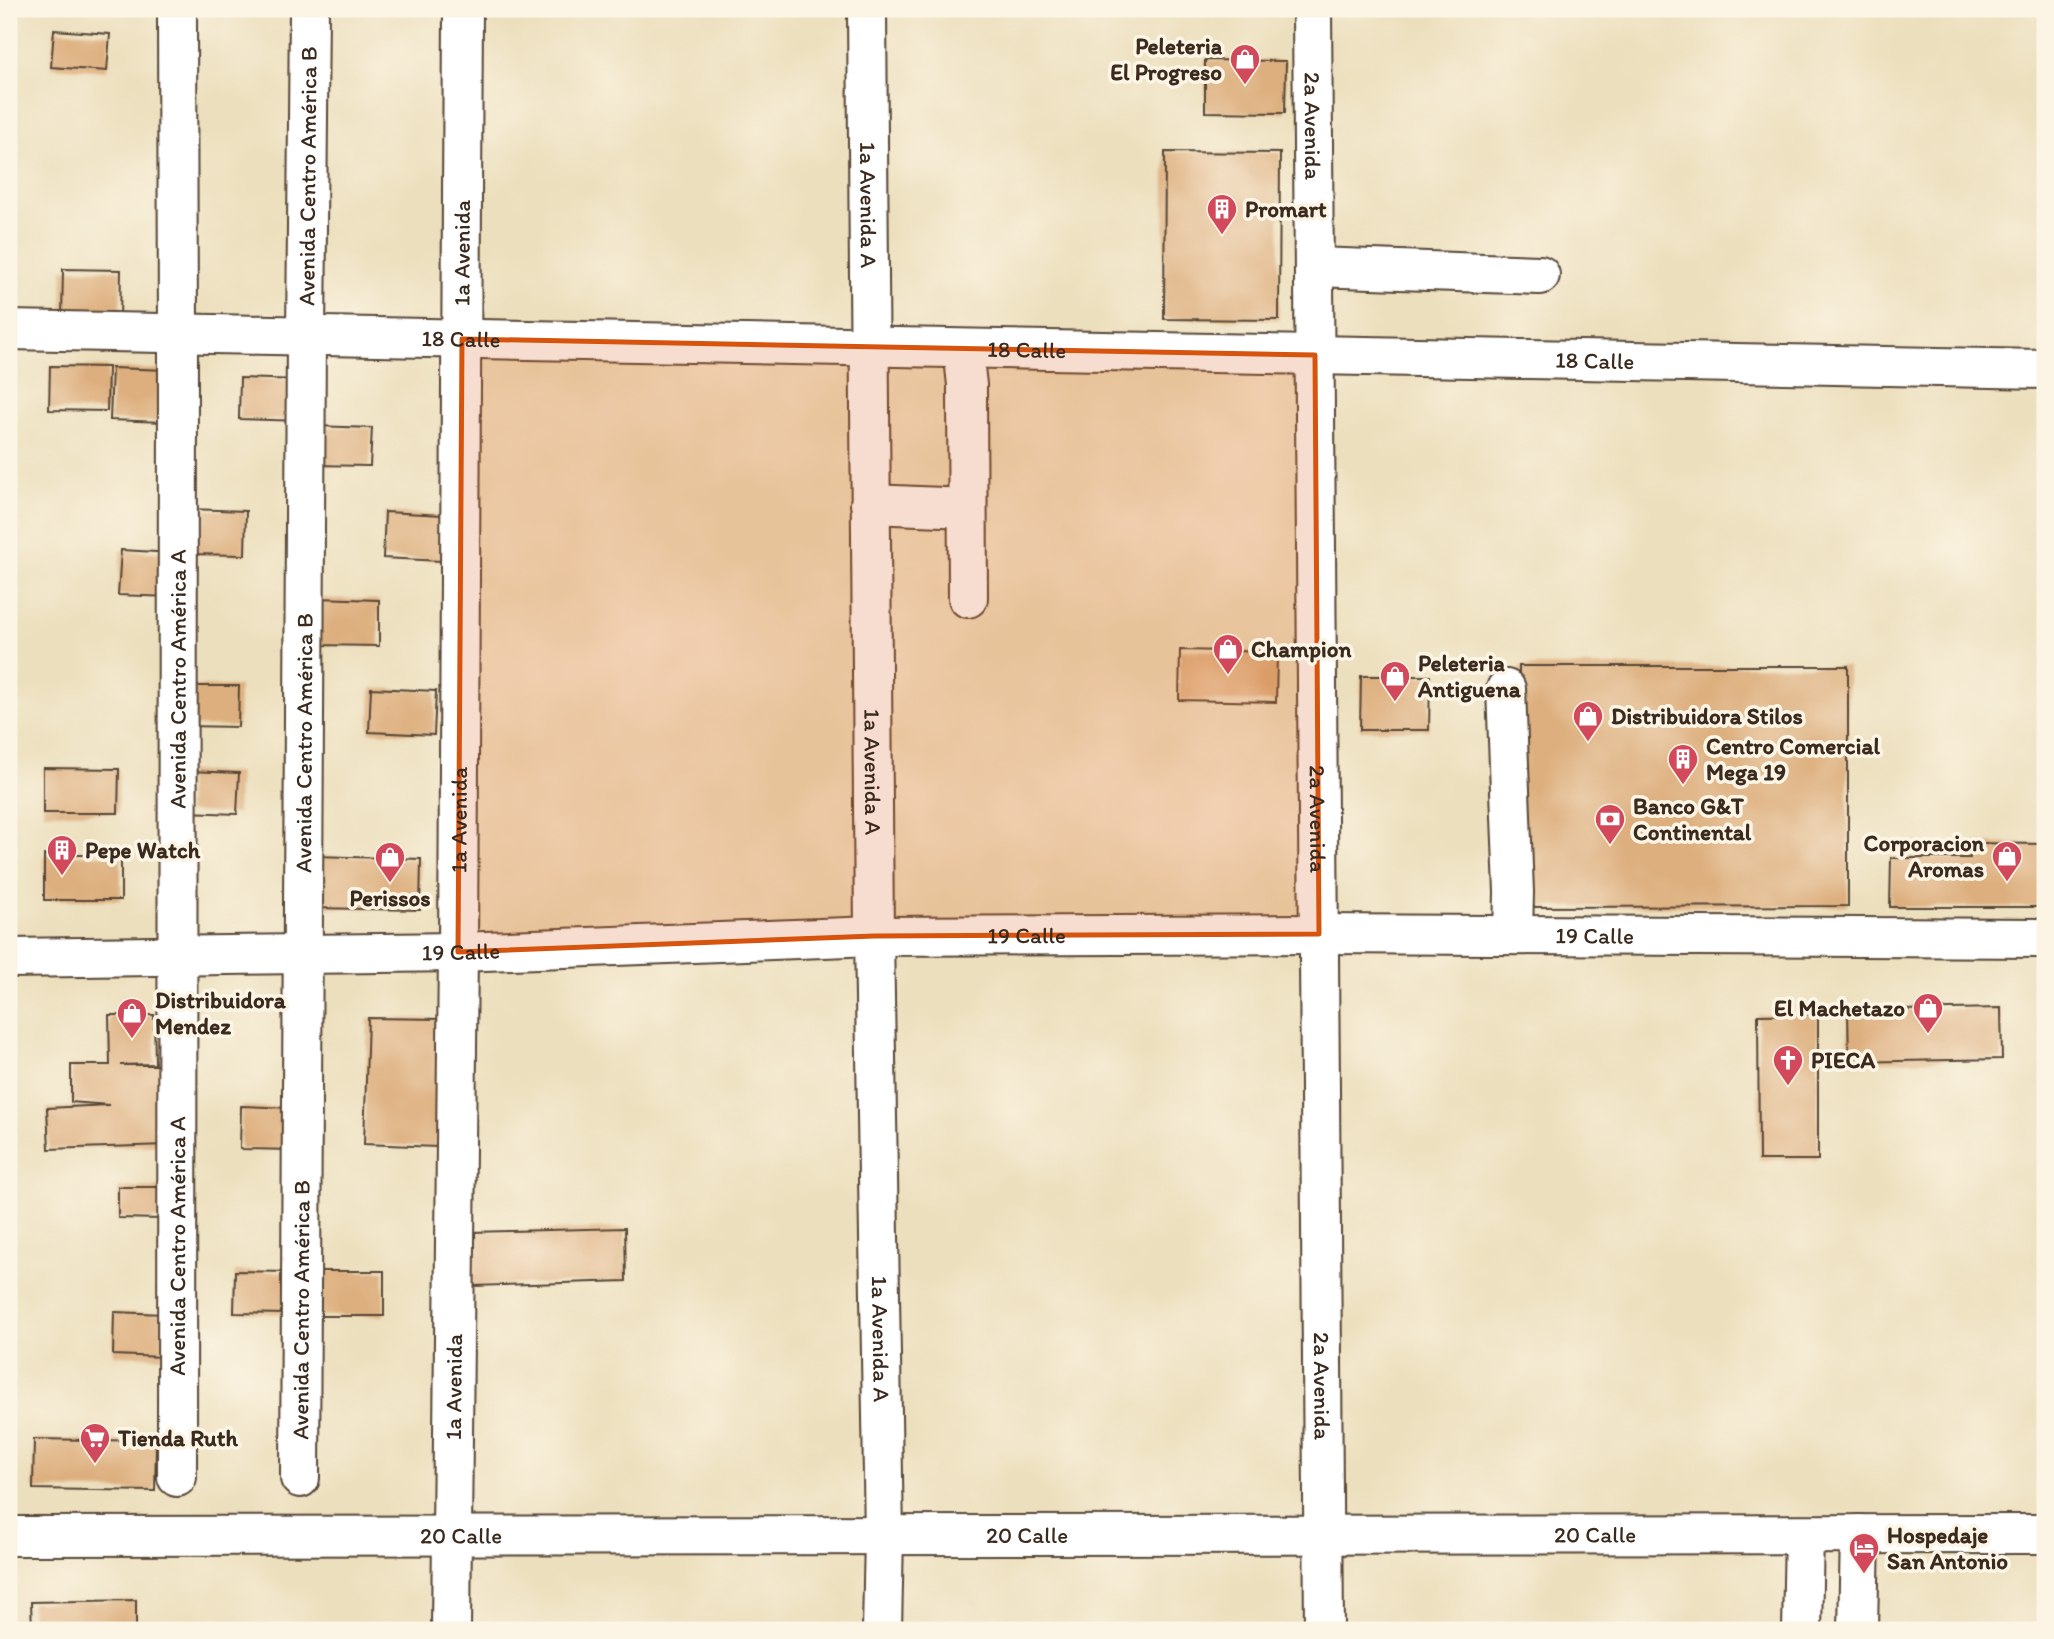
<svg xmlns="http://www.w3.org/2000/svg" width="2054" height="1639" font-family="Itim,sans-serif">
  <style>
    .building { fill: #ddaf7e }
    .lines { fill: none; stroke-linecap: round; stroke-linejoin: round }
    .minor-casing { stroke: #564536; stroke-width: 42 }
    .major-casing { stroke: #564536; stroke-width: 42 }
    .minor { stroke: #fff; stroke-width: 38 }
    .major { stroke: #fff; stroke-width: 38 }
    .marked { fill: #d7540e; fill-opacity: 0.2; stroke: #d7540e; stroke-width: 5; stroke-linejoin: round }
    .labels { text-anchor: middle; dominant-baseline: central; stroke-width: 7; stroke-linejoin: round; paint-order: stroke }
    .poi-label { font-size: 23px; font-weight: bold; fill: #3b2a1e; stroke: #fcf5e5; text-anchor: start }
    .street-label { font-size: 23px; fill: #3b2a1e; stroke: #fcf5e5 }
  </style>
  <rect width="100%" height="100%" fill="#fcf5e5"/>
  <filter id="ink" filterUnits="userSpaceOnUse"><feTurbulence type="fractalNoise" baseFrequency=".0143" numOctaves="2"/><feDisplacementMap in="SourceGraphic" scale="14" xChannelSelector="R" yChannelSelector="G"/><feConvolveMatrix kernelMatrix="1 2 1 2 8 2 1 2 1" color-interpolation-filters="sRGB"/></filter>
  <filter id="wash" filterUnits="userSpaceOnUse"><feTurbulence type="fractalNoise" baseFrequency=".00686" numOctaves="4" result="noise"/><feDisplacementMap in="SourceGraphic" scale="28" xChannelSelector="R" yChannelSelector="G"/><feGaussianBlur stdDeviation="1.57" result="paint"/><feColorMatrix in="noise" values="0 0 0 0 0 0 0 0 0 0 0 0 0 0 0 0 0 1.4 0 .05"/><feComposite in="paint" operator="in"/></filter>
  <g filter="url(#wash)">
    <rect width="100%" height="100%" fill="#ecdfbd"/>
    <g id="blocks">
      <!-- building -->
      <g class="building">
        <polygon points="54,30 110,34 107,71 51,67"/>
        <polygon points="1205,60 1286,61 1285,113 1205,112"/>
        <polygon points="1165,152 1280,153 1279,320 1164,319"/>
        <polygon points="63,269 121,270 120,319 62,318"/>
        <polygon points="50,366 108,367 107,411 49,410"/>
        <polygon points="112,368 166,370 164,422 110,420"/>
        <polygon points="240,378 302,380 302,421 239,419"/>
        <polygon points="315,426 372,428 370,466 314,465"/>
        <polygon points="188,509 246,511 245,555 187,554"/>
        <polygon points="385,512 443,515 441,561 383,558"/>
        <polygon points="121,550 174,553 172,597 118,595"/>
        <polygon points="317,598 379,600 379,646 316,645"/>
        <polygon points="1180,650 1277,652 1276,702 1179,700"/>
        <polygon points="1519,666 1848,666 1848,906 1519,907"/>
        <polygon points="1361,676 1430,676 1429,730 1360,730"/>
        <polygon points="188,686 239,686 238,727 187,726"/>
        <polygon points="371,688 436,691 434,735 369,732"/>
        <polygon points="43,768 119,769 118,813 43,813"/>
        <polygon points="188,771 239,773 237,814 187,812"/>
        <polygon points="1969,843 2045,844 2045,907 1890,907 1891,858 1970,858"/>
        <rect x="44" y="855" width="77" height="45"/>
        <polygon points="314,856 421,859 420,910 312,908"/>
        <polygon points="2001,1008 2002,1059 1849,1062 1848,1011"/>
        <polygon points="1818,1014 1818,1160 1759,1160 1758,1015"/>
        <polygon points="109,1015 154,1015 155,1064 120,1065 165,1065 166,1145 49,1149 47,1108 109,1105 71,1102 71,1065 110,1065"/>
        <polygon points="368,1018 442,1019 437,1147 364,1144"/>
        <polygon points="241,1106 294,1108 293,1150 240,1149"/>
        <polygon points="118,1187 161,1187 161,1219 118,1218"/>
        <polygon points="625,1228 626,1281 473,1286 472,1232"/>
        <polygon points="235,1271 288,1272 287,1314 234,1313"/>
        <rect x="321" y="1271" width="63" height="45"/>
        <polygon points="114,1312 164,1314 163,1357 113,1355"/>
        <polygon points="34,1439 156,1441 155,1491 33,1489"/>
        <polygon points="136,1600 136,1630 32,1630 31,1602"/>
      </g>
    </g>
  </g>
  <g filter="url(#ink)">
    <use href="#blocks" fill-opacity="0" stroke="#564536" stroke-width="2"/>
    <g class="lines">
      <!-- minor casing -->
      <g class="minor-casing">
        <g id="minor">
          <path id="s1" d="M867,9L874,936L884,1536L882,1630"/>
          <path id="s2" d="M1312,9L1324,1630"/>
          <polyline points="1315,267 1540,275"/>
          <path id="s3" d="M9,330L2045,369"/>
          <polyline points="963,349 967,385 968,598"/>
          <polyline points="870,504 967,508"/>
          <polyline points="1506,689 1514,892 1513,935"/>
          <path id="s4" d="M177,1477L178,334L177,9"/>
          <path id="s5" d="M300,1478L306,336L309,9"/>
          <path id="s6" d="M451,1630L458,952L463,9"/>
          <polyline points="1802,1630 1804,1535"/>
          <polyline points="1858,1630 1860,1534"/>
        </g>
      </g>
      <!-- major casing -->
      <g class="major-casing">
        <g id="major">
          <path id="s7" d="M9,958L458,952L874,936L1319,934L2045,938"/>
          <path id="s8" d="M9,1536L2045,1534"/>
        </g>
      </g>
      <!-- minor -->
      <use href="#minor" class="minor"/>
      <!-- major -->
      <use href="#major" class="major"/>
    </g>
  </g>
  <!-- marked area -->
  <path class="marked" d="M462,339L1315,355L1319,934L874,936L458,952Z"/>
  <!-- icons -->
  <defs>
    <g id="shop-pin" transform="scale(1.575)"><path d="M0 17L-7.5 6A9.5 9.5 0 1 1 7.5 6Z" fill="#d1495b" stroke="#fcf5e5"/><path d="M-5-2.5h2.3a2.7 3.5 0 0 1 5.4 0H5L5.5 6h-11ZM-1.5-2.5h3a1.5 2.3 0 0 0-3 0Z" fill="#fff"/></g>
    <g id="building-pin" transform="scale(1.575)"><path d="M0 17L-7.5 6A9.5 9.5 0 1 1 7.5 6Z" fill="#d1495b" stroke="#fcf5e5"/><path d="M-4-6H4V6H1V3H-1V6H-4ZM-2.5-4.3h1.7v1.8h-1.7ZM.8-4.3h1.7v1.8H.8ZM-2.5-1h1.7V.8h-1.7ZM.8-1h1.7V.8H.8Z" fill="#fff"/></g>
    <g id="bank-pin" transform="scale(1.575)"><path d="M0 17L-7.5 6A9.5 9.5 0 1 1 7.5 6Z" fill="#d1495b" stroke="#fcf5e5"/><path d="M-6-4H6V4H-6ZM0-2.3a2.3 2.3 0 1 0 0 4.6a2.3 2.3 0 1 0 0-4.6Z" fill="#fff"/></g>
    <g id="church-pin" transform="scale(1.575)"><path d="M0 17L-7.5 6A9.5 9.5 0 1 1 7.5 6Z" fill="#d1495b" stroke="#fcf5e5"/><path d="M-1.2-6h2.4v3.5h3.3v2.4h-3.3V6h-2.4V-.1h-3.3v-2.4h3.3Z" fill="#fff"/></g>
    <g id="supermarket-pin" transform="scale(1.575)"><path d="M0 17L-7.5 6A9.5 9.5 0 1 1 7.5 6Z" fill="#d1495b" stroke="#fcf5e5"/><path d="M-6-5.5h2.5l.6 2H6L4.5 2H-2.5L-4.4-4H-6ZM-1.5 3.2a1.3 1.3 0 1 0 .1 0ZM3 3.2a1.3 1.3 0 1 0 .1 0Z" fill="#fff"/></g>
    <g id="hotel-pin" transform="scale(1.575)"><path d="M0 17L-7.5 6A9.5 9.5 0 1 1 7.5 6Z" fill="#d1495b" stroke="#fcf5e5"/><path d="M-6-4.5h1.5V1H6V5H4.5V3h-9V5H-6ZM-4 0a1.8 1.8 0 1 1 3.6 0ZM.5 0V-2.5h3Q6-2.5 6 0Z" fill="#fff"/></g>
  </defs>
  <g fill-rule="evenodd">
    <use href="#shop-pin" x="1245" y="59"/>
    <use href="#building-pin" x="1222" y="209"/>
    <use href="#shop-pin" x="1228" y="649"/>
    <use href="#shop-pin" x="1395" y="676"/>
    <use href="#shop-pin" x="1588" y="716"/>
    <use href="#building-pin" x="1683" y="759"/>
    <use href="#bank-pin" x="1610" y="819"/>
    <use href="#building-pin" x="62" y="850"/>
    <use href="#shop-pin" x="2007" y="856"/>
    <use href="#shop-pin" x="390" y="857"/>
    <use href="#shop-pin" x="1928" y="1008"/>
    <use href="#shop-pin" x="132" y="1013"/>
    <use href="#church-pin" x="1788" y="1060"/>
    <use href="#supermarket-pin" x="95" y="1438"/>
    <use href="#hotel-pin" x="1864" y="1548"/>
  </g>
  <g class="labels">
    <!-- poi labels -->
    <g class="poi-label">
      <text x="1222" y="46" text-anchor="end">Peleteria<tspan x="1222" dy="26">El Progreso</tspan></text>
      <text x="1245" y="209">Promart</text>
      <text x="1251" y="649">Champion</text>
      <text x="1418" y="663">Peleteria<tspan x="1418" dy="26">Antiguena</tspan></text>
      <text x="1611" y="716">Distribuidora Stilos</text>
      <text x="1706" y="746">Centro Comercial<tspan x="1706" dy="26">Mega 19</tspan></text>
      <text x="1633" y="806">Banco G&amp;T<tspan x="1633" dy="26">Continental</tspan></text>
      <text x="1984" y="843" text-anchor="end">Corporacion<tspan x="1984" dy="26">Aromas</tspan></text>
      <text x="85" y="850">Pepe Watch</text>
      <text x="390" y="898" text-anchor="middle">Perissos</text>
      <text x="155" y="1000">Distribuidora<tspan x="155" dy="26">Mendez</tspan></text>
      <text x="1905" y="1008" text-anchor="end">El Machetazo</text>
      <text x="1811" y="1060">PIECA</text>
      <text x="118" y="1438">Tienda Ruth</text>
      <text x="1887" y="1535">Hospedaje<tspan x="1887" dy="26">San Antonio</tspan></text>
    </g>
    <!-- street labels -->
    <g class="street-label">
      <text stroke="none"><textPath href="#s2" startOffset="117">2a Avenida</textPath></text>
      <text stroke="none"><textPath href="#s5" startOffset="1302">Avenida Centro América B</textPath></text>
      <text stroke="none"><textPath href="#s1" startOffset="196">1a Avenida A</textPath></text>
      <text stroke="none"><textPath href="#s6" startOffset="1377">1a Avenida</textPath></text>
      <text stroke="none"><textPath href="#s3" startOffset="452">18 Calle</textPath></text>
      <text stroke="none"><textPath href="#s3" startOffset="1018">18 Calle</textPath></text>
      <text stroke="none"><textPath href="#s3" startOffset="1586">18 Calle</textPath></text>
      <text stroke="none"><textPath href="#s4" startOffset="798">Avenida Centro América A</textPath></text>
      <text stroke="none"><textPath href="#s5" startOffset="735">Avenida Centro América B</textPath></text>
      <text stroke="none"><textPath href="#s1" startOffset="763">1a Avenida A</textPath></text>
      <text stroke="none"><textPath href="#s2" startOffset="810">2a Avenida</textPath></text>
      <text stroke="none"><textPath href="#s6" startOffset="810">1a Avenida</textPath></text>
      <text stroke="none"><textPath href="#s7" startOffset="1018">19 Calle</textPath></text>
      <text stroke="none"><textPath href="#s7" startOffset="1586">19 Calle</textPath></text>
      <text stroke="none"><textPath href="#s7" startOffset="452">19 Calle</textPath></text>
      <text stroke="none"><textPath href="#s4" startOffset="231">Avenida Centro América A</textPath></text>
      <text stroke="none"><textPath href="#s5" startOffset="168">Avenida Centro América B</textPath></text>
      <text stroke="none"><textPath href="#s1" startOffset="1330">1a Avenida A</textPath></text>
      <text stroke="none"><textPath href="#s6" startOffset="243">1a Avenida</textPath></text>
      <text stroke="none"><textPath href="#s2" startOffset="1377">2a Avenida</textPath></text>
      <text stroke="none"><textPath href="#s8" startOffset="1586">20 Calle</textPath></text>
      <text stroke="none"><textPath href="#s8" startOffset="452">20 Calle</textPath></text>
      <text stroke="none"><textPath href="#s8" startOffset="1018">20 Calle</textPath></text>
    </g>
  </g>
  <!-- margin -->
  <rect width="2054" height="1639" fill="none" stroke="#fcf5e5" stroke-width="35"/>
</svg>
